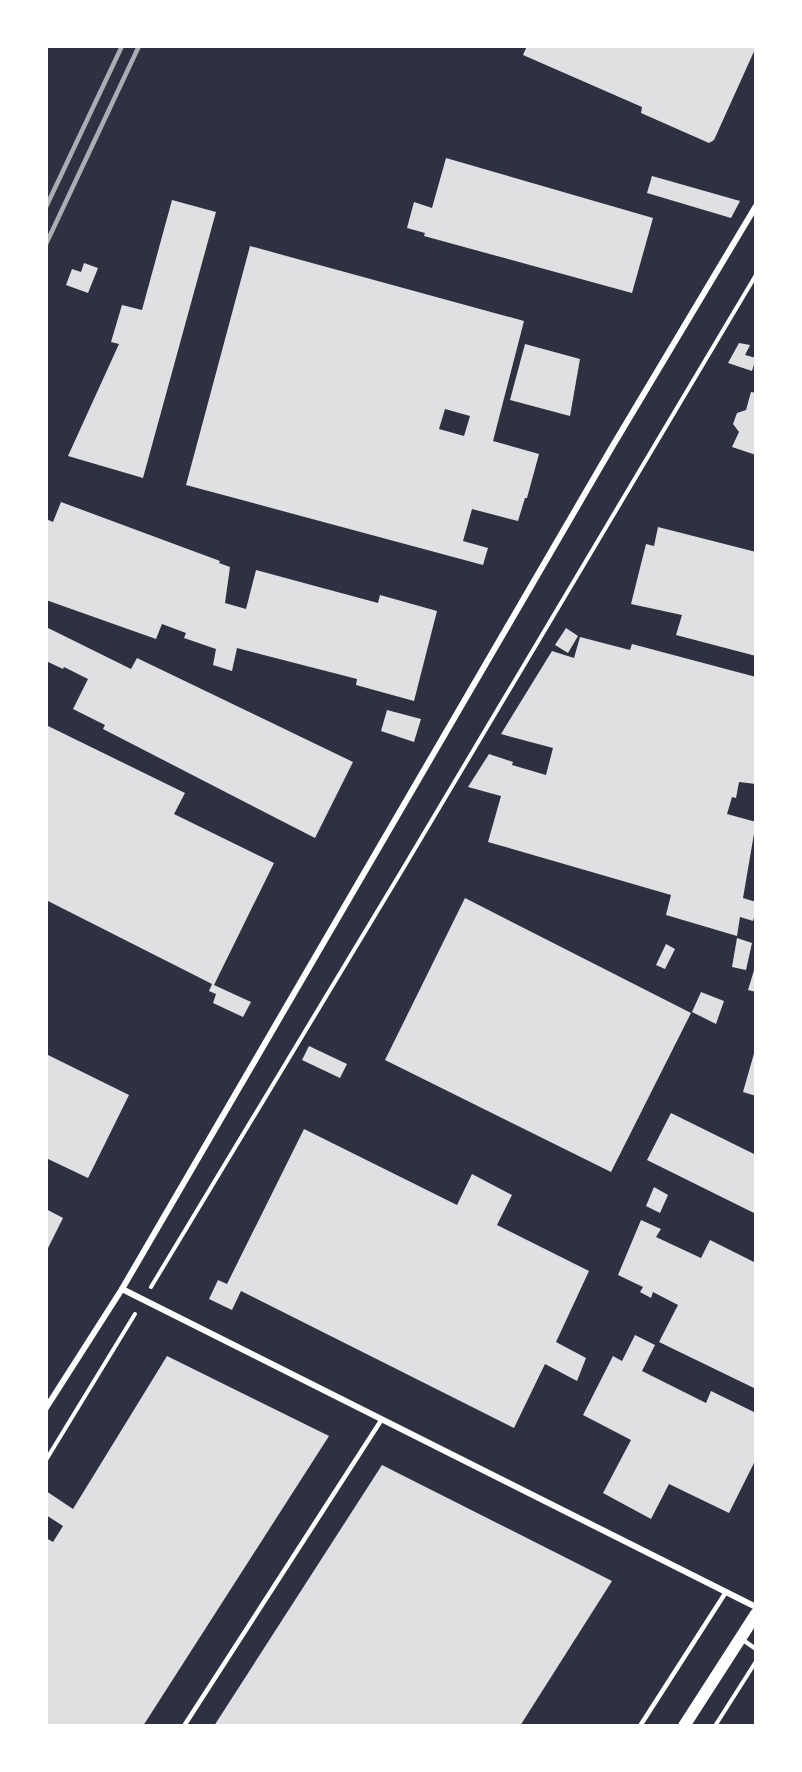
<svg xmlns="http://www.w3.org/2000/svg" width="802" height="1772" font-family="Mulish,sans-serif">
  <style>
    .building { fill: #e0e0e3; fill-rule: evenodd }
    .lines { fill: none; stroke-linecap: round; stroke-linejoin: round }
    .path { stroke: #fff; stroke-width: 4 }
    .service { stroke: #fff; stroke-width: 4.5 }
    .minor { stroke: #fff; stroke-width: 6 }
    .secondary { stroke: #fff; stroke-width: 12 }
    .rail { stroke: #abadb3; stroke-width: 4.5 }
  </style>
  <rect width="100%" height="100%" fill="#2d3142"/>
  <!-- building -->
  <g class="building">
    <polygon points="527,46 756,46 756,47 714,140 709,143 641,113 642,107 523,55"/>
    <polygon points="446,158 653,218 632,293 424,236 425,233 407,228 414,202 432,208"/>
    <polygon points="652,176 740,201 731,218 647,193"/>
    <polygon points="172,200 216,212 143,478 68,456 119,344 111,342 122,305 142,310"/>
    <path d="M250,246L524,321L493,441L539,454L527,498H525L518,521L472,509L463,541L488,548L483,565L186,485ZM445,409L470,416L464,436L439,429Z"/>
    <polygon points="84,263 98,268 88,293 66,285 72,269 81,272"/>
    <polygon points="739,343 750,345 745,355 756,358 752,371 728,363"/>
    <polygon points="525,344 580,359 570,416 510,400"/>
    <polygon points="751,392 756,393 756,455 732,447 739,432 733,424 737,413 746,410"/>
    <polygon points="61,502 220,561 219,563 230,567 225,603 246,609 256,570 378,603 380,595 437,611 414,701 356,685 357,679 237,648 232,671 213,665 216,649 184,638 186,633 162,624 156,639 46,600 46,519 53,522"/>
    <polygon points="658,527 756,552 756,656 676,635 682,615 631,604 646,544 654,546"/>
    <polygon points="46,627 131,669 137,658 353,762 315,838 103,729 105,725 73,709 88,679 64,667 63,669 46,661"/>
    <polygon points="566,628 578,636 568,653 555,645"/>
    <polygon points="580,637 630,650 632,644 756,677 756,784 739,782 736,798 732,797 727,814 756,822 743,898 756,902 756,911 753,921 740,917 737,936 666,915 671,895 488,842 501,796 468,787 489,754 513,762 512,765 546,775 553,748 501,734 552,651 574,658"/>
    <polygon points="387,710 421,719 414,742 381,731"/>
    <polygon points="46,725 185,793 174,814 274,863 214,985 251,1002 243,1017 213,1003 216,994 209,991 212,984 46,900"/>
    <polygon points="465,898 691,1013 611,1172 385,1060"/>
    <polygon points="737,938 752,943 746,970 732,967"/>
    <polygon points="666,944 675,949 665,969 656,965"/>
    <polygon points="755,967 756,967 756,992 748,990"/>
    <polygon points="701,992 724,1001 716,1024 692,1012"/>
    <polygon points="309,1046 347,1064 340,1078 302,1060"/>
    <polygon points="755,1050 756,1050 756,1096 743,1092"/>
    <polygon points="46,1054 129,1095 88,1178 46,1158"/>
    <polygon points="671,1113 756,1155 756,1214 647,1160"/>
    <polygon points="304,1129 457,1205 472,1174 512,1195 497,1225 589,1271 556,1342 586,1358 577,1381 545,1364 514,1428 241,1291 232,1310 209,1299 218,1280 227,1284"/>
    <polygon points="654,1187 668,1195 660,1213 646,1206"/>
    <polygon points="46,1209 63,1218 46,1252"/>
    <polygon points="641,1220 661,1229 656,1237 701,1258 710,1240 756,1263 756,1389 659,1342 678,1305 653,1292 651,1298 640,1292 643,1287 618,1275"/>
    <polygon points="635,1335 655,1345 642,1371 706,1403 711,1391 756,1413 756,1459 729,1513 669,1484 651,1519 603,1493 631,1440 583,1415 613,1356 622,1361"/>
    <polygon points="167,1356 329,1436 143,1726 46,1726 46,1538 53,1542 63,1526 46,1515 46,1491 73,1509"/>
    <polygon points="382,1465 612,1581 520,1726 214,1726"/>
  </g>
  <g class="lines">
    <!-- path -->
    <g class="path">
      <polyline points="151,1287 401,872 756,275"/>
      <polyline points="46,1460 135,1314"/>
      <polyline points="715,1726 755,1663"/>
    </g>
    <!-- service -->
    <g class="service">
      <polyline points="740,1638 756,1649"/>
      <polyline points="184,1726 382,1419"/>
      <polyline points="640,1726 726,1592"/>
    </g>
    <!-- minor -->
    <g class="minor">
      <polyline points="122,1289 756,1607"/>
      <polyline points="46,1408 122,1289 612,447 756,206"/>
    </g>
    <!-- secondary -->
    <polyline class="secondary" points="684,1726 756,1614"/>
    <!-- rail -->
    <g class="rail">
      <polyline points="46,207 122,46"/>
      <polyline points="46,244 139,46"/>
    </g>
  </g>
  <!-- border -->
  <rect width="802" height="1772" fill="none" stroke="#ffffff" stroke-width="96"/>
</svg>
